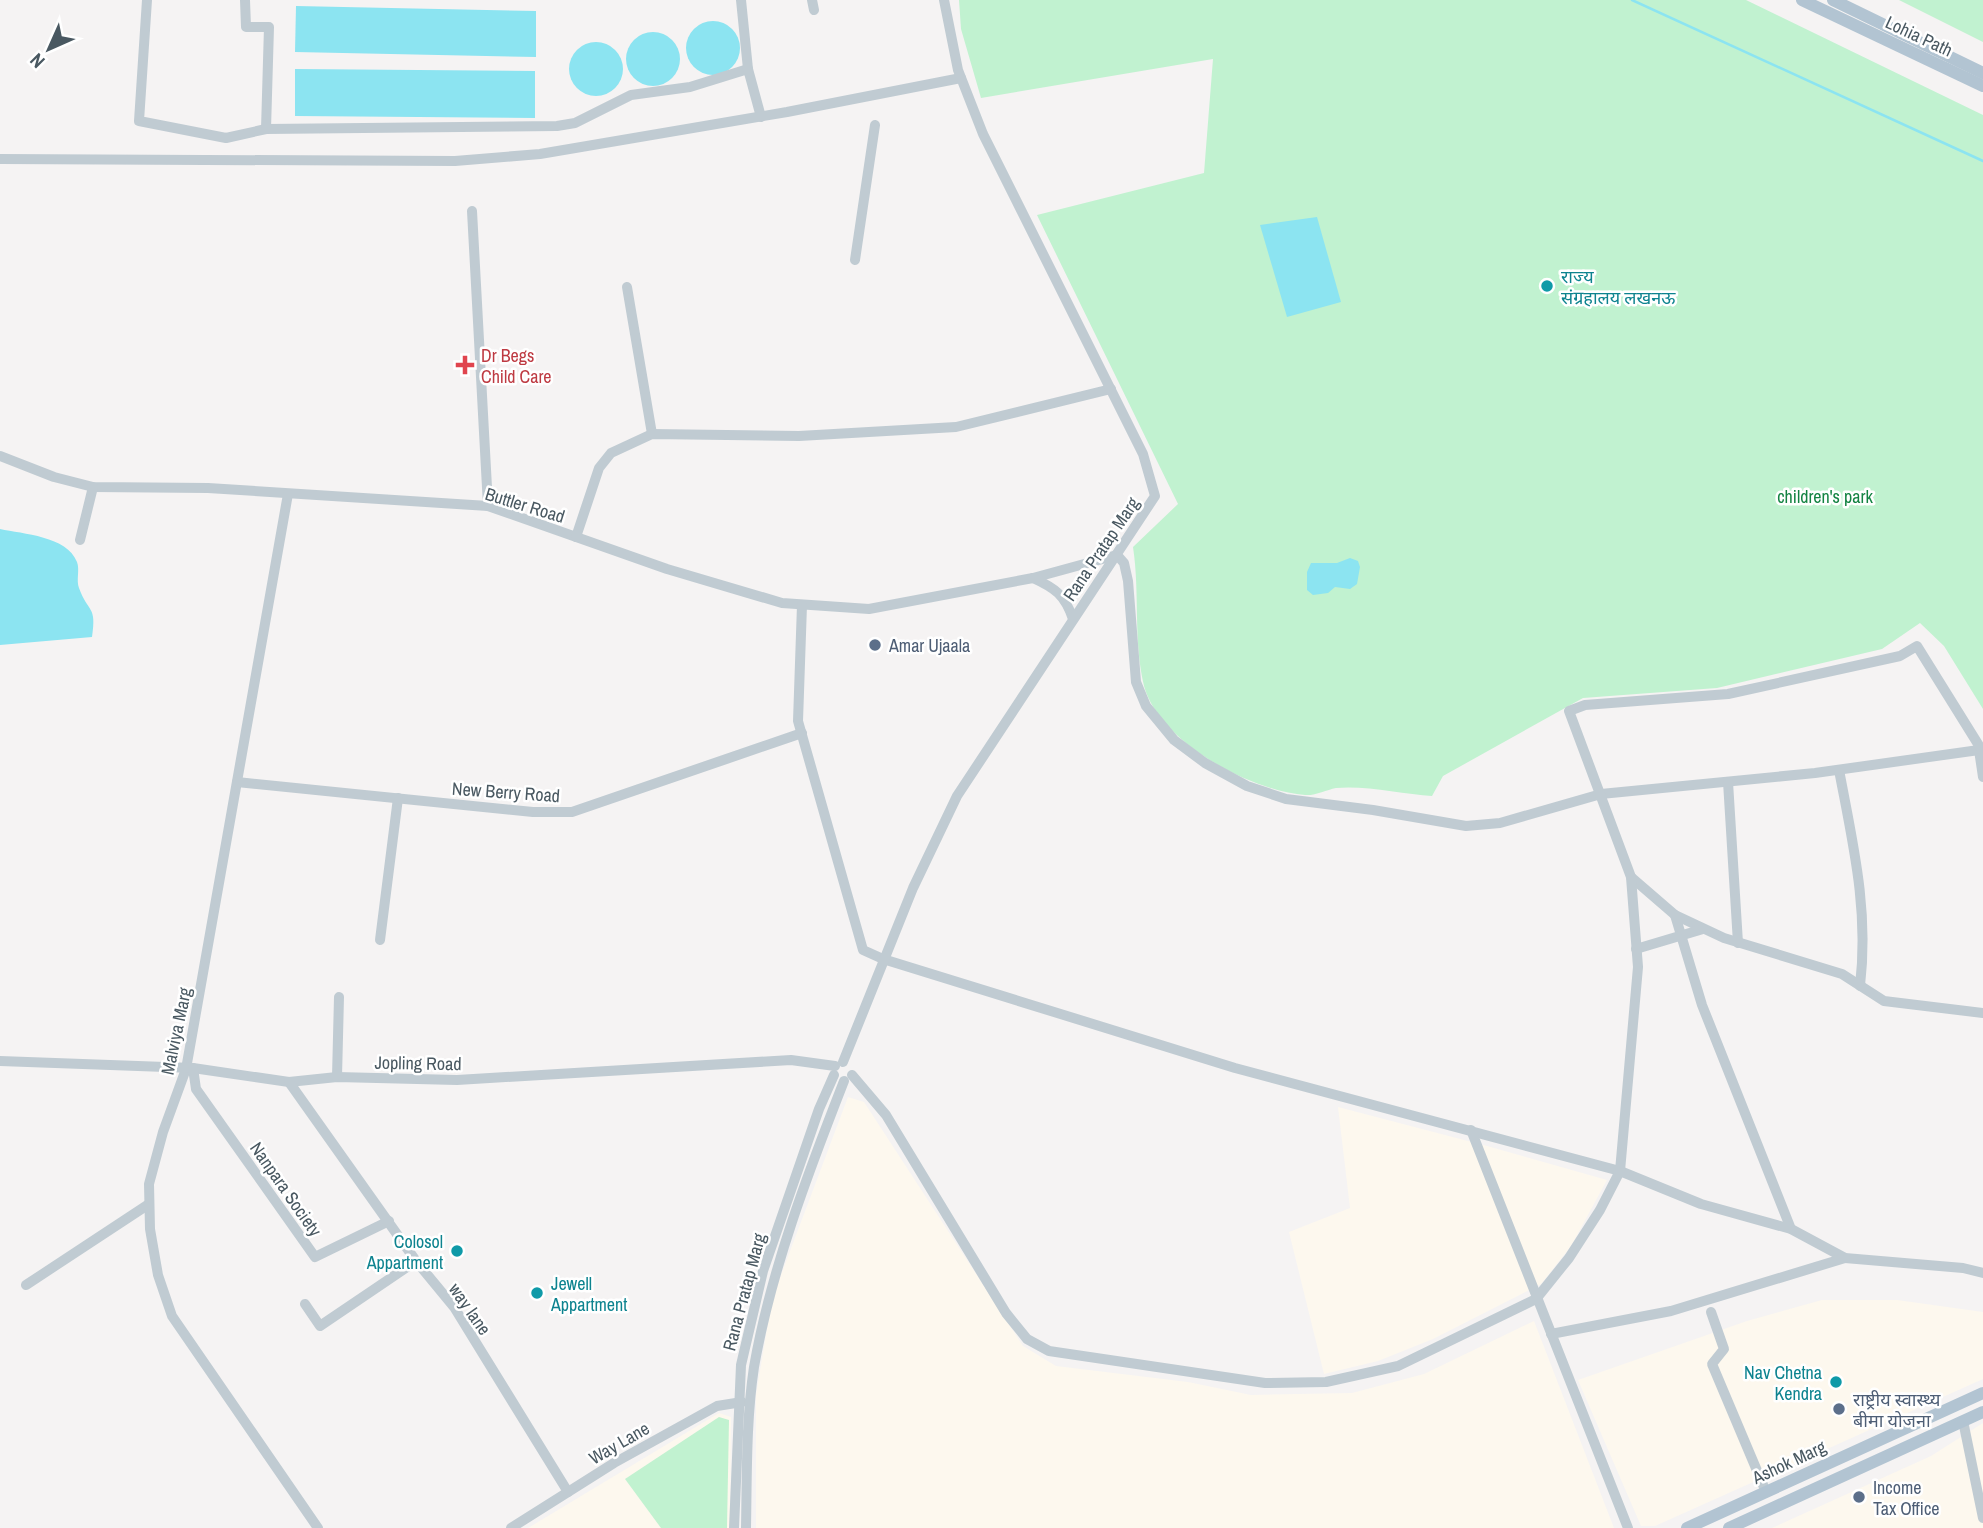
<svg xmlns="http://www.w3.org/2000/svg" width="1983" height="1528" font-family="'Archivo Narrow','Noto Sans Devanagari',sans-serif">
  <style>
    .commercial { fill: #fdf8ee }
    .green { fill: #c1f2d0 }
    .water { fill: #8ce4f1 }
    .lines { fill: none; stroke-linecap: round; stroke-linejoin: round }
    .stream { stroke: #8ce4f1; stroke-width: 2.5 }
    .minor { stroke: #c0cbd2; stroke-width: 10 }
    .major { stroke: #b2c4d2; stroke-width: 12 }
    .culture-dot { fill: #0f9aa8; stroke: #fff; stroke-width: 2.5 }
    .health-dot { fill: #e0444e; stroke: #fff; stroke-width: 2.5 }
    .service-dot { fill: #5c6f8a; stroke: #fff; stroke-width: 2.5 }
    .labels { text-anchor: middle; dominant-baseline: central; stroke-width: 5; stroke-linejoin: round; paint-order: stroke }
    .street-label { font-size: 18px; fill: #495861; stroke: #fff }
    .culture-label { font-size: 18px; fill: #0d838f; stroke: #fff; text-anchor: start }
    .health-label { font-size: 18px; fill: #be3a42; stroke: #fff; text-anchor: start }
    .park-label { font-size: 18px; fill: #138342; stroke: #fff }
    .service-label { font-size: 18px; fill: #4e5e75; stroke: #fff; text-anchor: start }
  </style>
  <rect width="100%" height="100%" fill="#f5f3f3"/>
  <!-- commercial -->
  <g class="commercial">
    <polygon points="848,1097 864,1102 1023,1346 1056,1366 1188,1382 1251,1395 1352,1393 1424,1374 1534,1321 1614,1528 756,1528 756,1395 772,1299"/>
    <polygon points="1338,1107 1487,1146 1607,1180 1571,1246 1541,1284 1433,1339 1378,1361 1324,1374 1289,1232 1350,1208"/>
    <polygon points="1822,1300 1897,1300 1983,1312 1983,1379 1655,1526 1641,1526 1578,1380 1747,1321"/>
    <polygon points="719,1413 731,1417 730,1528 528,1528"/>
    <polygon points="1983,1423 1983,1528 1772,1528 1931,1456"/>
  </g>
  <!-- green -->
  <g class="green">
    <path d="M959,0H1746L1983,115V709L1944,646L1920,623L1882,649L1717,688L1583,698L1443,776L1432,796C1404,794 1364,785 1336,788C1326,790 1315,796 1305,795C1251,791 1159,742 1144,686C1133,641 1140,593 1133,547L1178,504L1037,215L1204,173L1213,59L981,98L961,29Z"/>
    <polygon points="1899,0 1983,0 1983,42"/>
    <polygon points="719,1417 729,1420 727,1528 661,1528 625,1479"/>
  </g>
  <!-- water -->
  <g class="water">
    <polygon points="296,6 536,11 536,57 295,52"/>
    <circle cx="713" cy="48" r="27"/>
    <circle cx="653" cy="59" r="27"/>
    <circle cx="596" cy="69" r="27"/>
    <polygon points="295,69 535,71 535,118 295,116"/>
    <polygon points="1317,217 1341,302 1287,317 1260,225"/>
    <path d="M0,529C23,534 67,536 77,562C80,570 76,580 79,588C88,613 97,605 92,637L0,645Z"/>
    <polygon points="1350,558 1358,561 1360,567 1357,584 1350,589 1335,587 1328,593 1313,595 1307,590 1307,572 1311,563 1337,563"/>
  </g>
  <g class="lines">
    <!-- stream -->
    <polyline class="stream" points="1632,0 1983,161"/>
    <!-- minor -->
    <g class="minor">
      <polyline points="147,0 139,121 226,138 266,129 557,126 575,123 631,95 690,87 748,69 761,117"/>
      <polyline points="245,0 246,27 269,27 266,129"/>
      <polyline points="741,0 748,69"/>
      <polyline points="812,0 814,10"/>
      <polyline points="0,159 455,161 540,154 787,112 961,78"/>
      <polyline points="472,211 488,506"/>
      <polyline points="855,260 875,125"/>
      <polyline points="627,287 652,434"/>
      <polyline points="0,456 54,477 93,487 208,488 488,506 667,569 782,603 869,609 1033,578 1117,555 1124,563 1128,581 1136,682 1146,706 1174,740 1205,763 1247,786 1286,799 1373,810 1466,826 1500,823 1601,794 1815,773 1979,750 1983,777"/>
      <polyline points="288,494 186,1069 163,1132 149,1184 150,1229 158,1275 172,1316 318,1528"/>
      <polyline points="576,537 599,468 611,453 652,434 799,436 956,427 1111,389"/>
      <polyline points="80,540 93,487"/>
      <path d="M1033,578C1055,588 1065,595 1073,619"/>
      <polyline points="802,605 798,721 863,950 883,959 1235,1068 1620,1171 1701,1204 1791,1229 1845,1258 1963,1268 1983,1273"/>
      <path d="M1839,770C1853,844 1869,910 1860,986"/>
      <polyline points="237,782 533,812 572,812 802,733"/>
      <polyline points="1728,782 1738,943"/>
      <polyline points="1631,877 1675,915 1724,938 1842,974 1884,1001 1983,1013"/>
      <polyline points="1675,915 1702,1005 1791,1229"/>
      <polyline points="380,940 398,798"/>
      <polyline points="1636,949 1703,929"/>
      <polyline points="0,1061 193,1068 289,1082 337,1077 457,1080 791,1060 835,1066"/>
      <polyline points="843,1062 913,888 957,796 1155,496 1143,454 983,134 958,70 944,0"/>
      <polyline points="193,1068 196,1089 315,1257 389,1221"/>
      <polyline points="852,1075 886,1115 1006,1313 1027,1339 1049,1351 1265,1383 1326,1382 1398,1366 1536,1299 1569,1258 1600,1210 1620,1171 1638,967 1631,877 1569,711 1585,705 1728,694 1900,656 1917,646 1983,752"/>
      <polyline points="337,1077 339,997"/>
      <polyline points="289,1082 416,1261 454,1307 568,1492"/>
      <polyline points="1471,1130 1628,1528"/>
      <polyline points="26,1285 149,1204"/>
      <polyline points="305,1304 320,1326 416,1261"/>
      <polyline points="1711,1312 1724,1349 1712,1364 1766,1492"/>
      <polyline points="1551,1334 1671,1311 1845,1258"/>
      <polyline points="1963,1421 1983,1518"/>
      <polyline points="511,1528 614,1463 717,1406 742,1402"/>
      <polyline points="734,1528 741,1365 763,1271 819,1109 834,1075"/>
      <path d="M746,1528C747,1475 746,1420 754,1367C771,1270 808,1173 844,1081"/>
    </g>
    <!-- major -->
    <g class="major">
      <polyline points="1802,0 1983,86"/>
      <polyline points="1833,0 1983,73"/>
      <polyline points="1687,1528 1983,1393"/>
      <polyline points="1729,1528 1983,1412"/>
    </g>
  </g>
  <!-- markers -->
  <g class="culture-dot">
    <circle cx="1547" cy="286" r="7"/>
    <circle cx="457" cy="1251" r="7"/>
    <circle cx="537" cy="1293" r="7"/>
    <circle cx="1836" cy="1382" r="7"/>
  </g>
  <path class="health-dot" d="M461.5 354.5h7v7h7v7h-7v7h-7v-7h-7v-7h7z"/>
  <g class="service-dot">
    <circle cx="875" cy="645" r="7"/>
    <circle cx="1839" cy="1409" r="7"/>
    <circle cx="1859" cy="1497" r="7"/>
  </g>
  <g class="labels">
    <!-- street labels -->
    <g class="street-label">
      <text transform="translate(1919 36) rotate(25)">Lohia Path</text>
      <text transform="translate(525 505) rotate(17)">Buttler Road</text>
      <text transform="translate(1101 549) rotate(-56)">Rana Pratap Marg</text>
      <text transform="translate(506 792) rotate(4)">New Berry Road</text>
      <text transform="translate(176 1031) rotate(-78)">Malviya Marg</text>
      <text transform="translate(418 1063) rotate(1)">Jopling Road</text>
      <text transform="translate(286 1189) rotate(55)">Nanpara Society</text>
      <text transform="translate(744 1292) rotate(-75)">Rana Pratap Marg</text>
      <text transform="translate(470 1309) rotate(55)">way lane</text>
      <text transform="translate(619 1443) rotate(-30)">Way Lane</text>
      <text transform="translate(1789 1462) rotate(-25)">Ashok Marg</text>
    </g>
    <!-- culture labels -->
    <g class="culture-label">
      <text x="1561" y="276">राज्य<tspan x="1561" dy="21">संग्रहालय लखनऊ</tspan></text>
      <text x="443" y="1241" text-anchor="end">Colosol<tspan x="443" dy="21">Appartment</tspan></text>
      <text x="551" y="1283">Jewell<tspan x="551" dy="21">Appartment</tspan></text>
      <text x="1822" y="1372" text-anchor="end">Nav Chetna<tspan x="1822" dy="21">Kendra</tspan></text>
    </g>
    <!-- health labels -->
    <g class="health-label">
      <text x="481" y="355">Dr Begs<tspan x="481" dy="21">Child Care</tspan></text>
    </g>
    <!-- park labels -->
    <g class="park-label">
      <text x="1825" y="496">children's park</text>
    </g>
    <!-- service labels -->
    <g class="service-label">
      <text x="889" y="645">Amar Ujaala</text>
      <text x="1853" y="1399">राष्ट्रीय स्वास्थ्य<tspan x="1853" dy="21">बीमा योजना</tspan></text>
      <text x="1873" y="1487">Income<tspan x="1873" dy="21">Tax Office</tspan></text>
    </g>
  </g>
  <!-- north arrow -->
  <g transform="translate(49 49) rotate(225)" stroke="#ffffff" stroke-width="5" paint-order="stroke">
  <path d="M0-5L12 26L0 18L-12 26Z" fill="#495861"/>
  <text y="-10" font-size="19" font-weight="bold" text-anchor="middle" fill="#495861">N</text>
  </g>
</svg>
